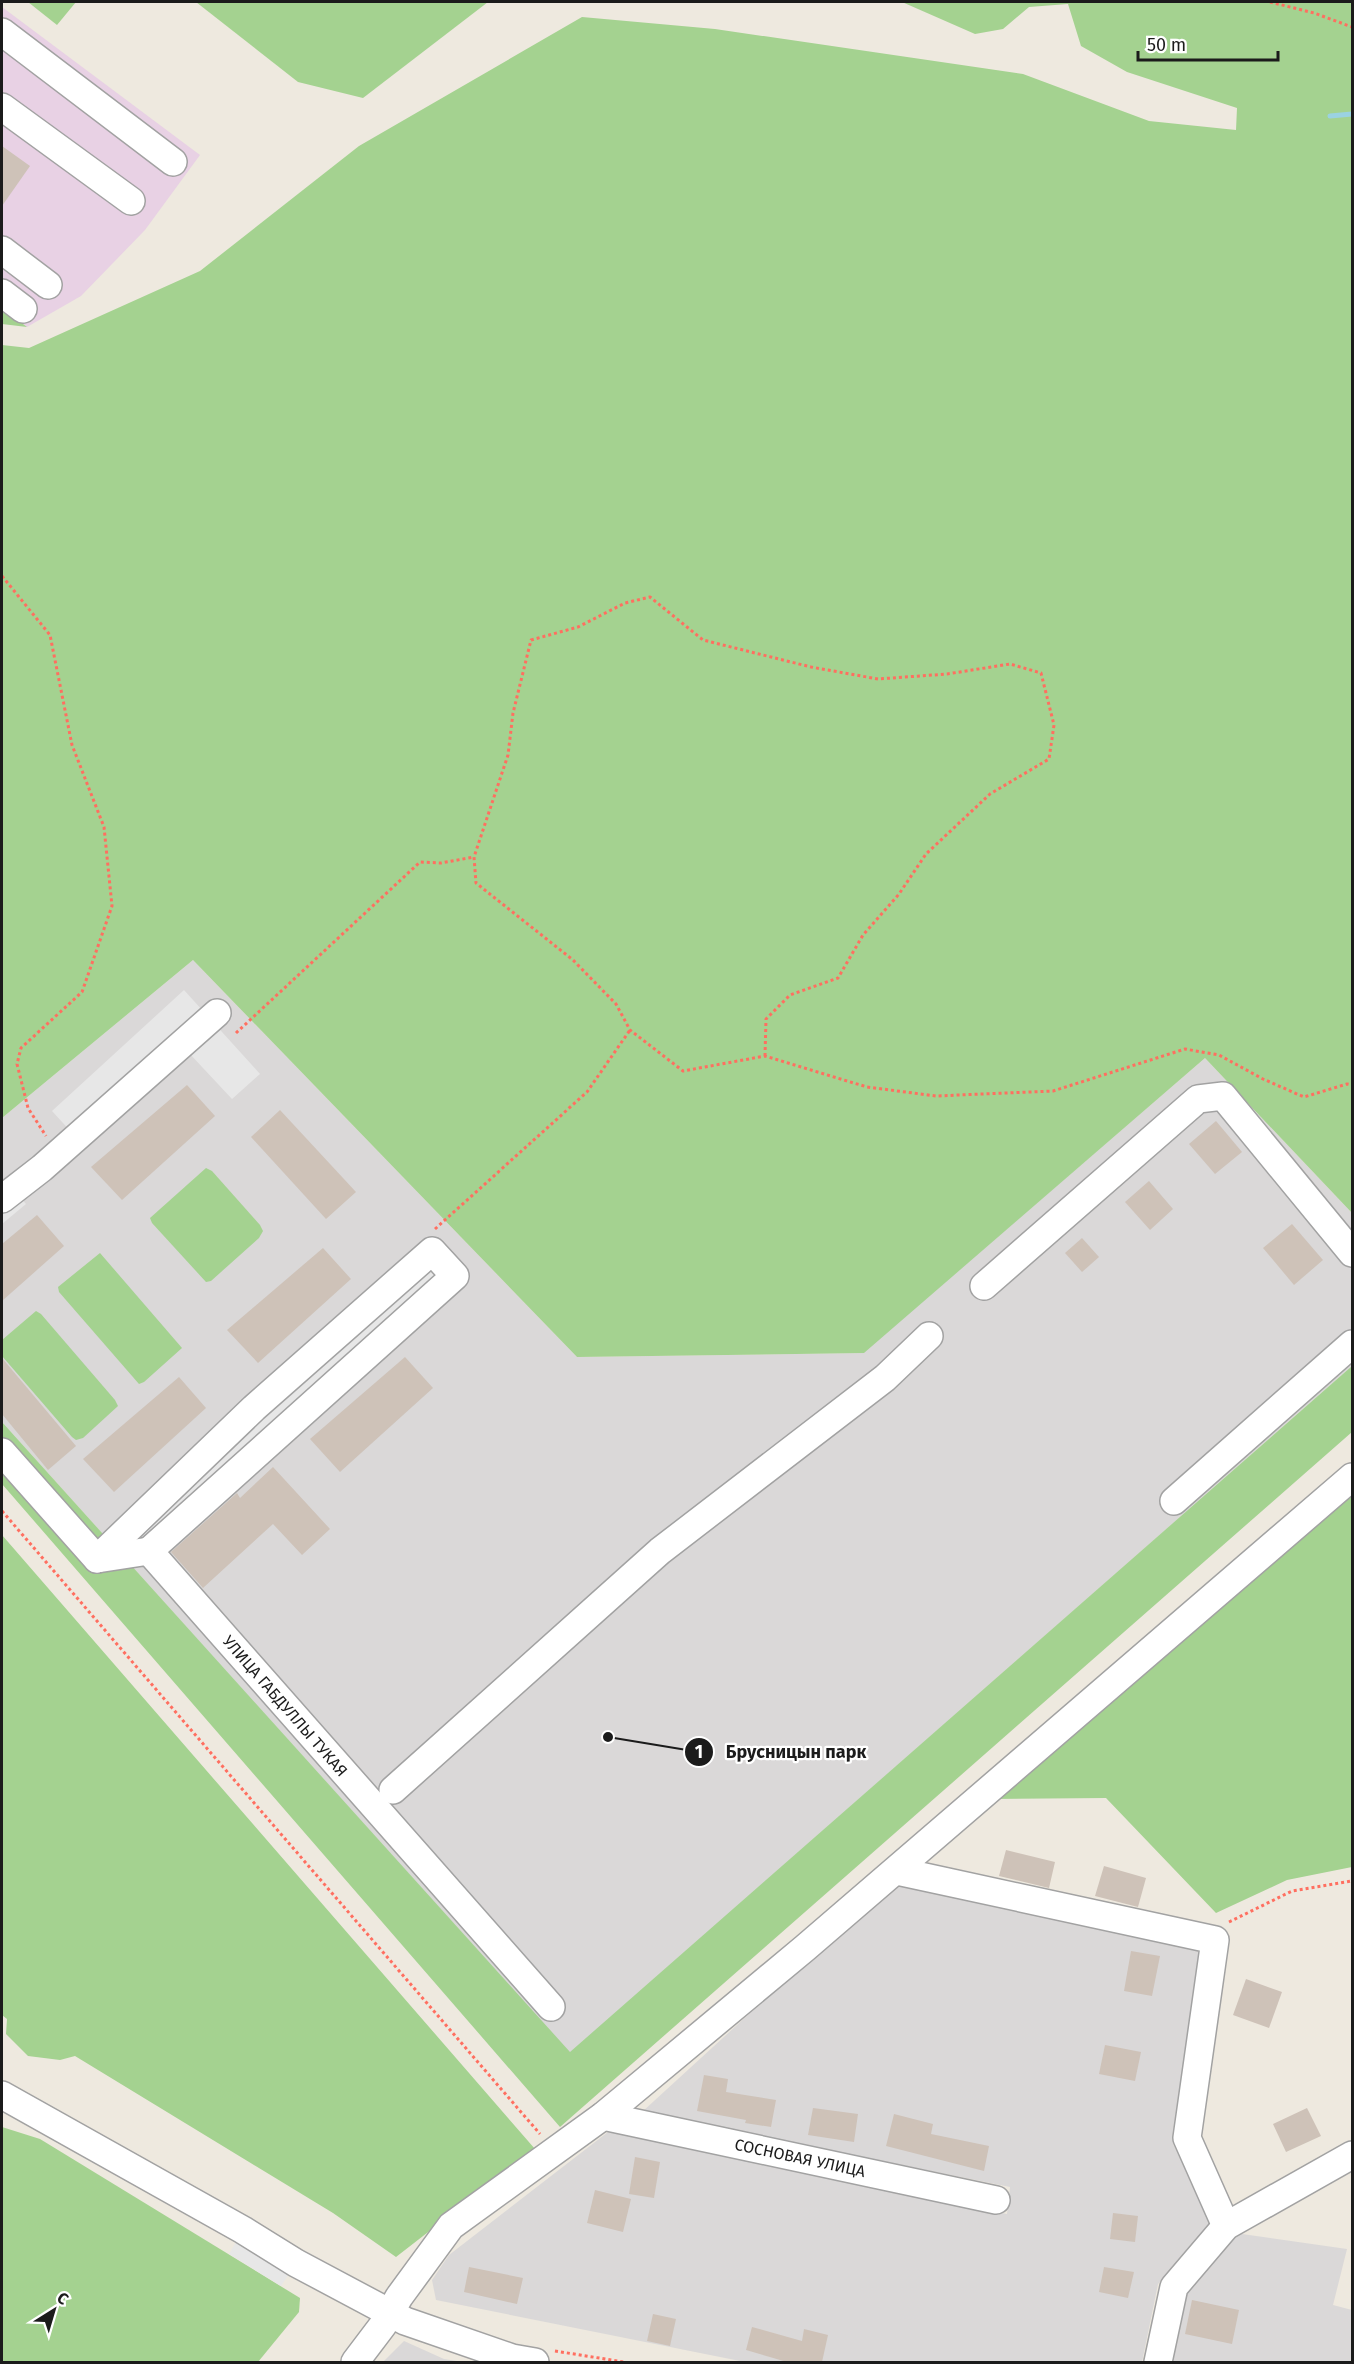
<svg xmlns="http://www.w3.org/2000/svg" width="1354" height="2364" font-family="'Fira Sans',sans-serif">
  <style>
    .residential { fill: #dad8d8 }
    .industrial { fill: #e8d1e4 }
    .forest { fill: #a4d290 }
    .parking { fill: #e7e7e7 }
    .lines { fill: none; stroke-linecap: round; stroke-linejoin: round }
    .stream { stroke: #9bd2e1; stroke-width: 5 }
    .building { fill: #cec2b8 }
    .minor-casing { stroke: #a2a2a2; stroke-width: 30 }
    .path { stroke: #ff6f60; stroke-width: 3; stroke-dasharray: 3 3; stroke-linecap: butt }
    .minor { stroke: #fff; stroke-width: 27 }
    .labels { text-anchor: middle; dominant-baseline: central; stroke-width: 4.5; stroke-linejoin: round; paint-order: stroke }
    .street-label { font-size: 16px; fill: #1b1b1b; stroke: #fff }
    .leader { fill: none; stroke: #1b1b1b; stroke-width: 2 }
    .callout-dot { fill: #1b1b1b; stroke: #fff; stroke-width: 2 }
    .mark-label { font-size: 18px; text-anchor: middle; font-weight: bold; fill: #fff }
    .callout-label { font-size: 18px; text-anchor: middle; font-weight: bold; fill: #1b1b1b; stroke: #fff; stroke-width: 4.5; stroke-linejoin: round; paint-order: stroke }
  </style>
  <rect width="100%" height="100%" fill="#eee9df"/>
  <!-- residential -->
  <g class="residential">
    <polygon points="193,960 577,1357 863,1353 1205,1058 1352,1213 1352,1366 570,2053 2,1422 2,1118"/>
    <polygon points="892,1883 1200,1948 1173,2144 1213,2222 1158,2284 1142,2362 745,2362 436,2300 432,2280 449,2255 608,2132 1007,2214 1010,2187 642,2112"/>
    <polygon points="1235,2233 1347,2249 1333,2305 1352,2310 1352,2362 1168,2362 1184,2292"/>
    <polygon points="404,2341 444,2359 463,2362 383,2362"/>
  </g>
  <!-- industrial -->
  <polygon class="industrial" points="2,7 200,155 145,230 81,296 27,327 2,308"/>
  <!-- forest -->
  <g class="forest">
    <polygon points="28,2 76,2 57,25"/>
    <polygon points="196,2 488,2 363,98 298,82"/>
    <polygon points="902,2 1352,2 1352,1213 1205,1058 864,1353 577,1357 193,960 2,1118 2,345 29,348 200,271 359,146 582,17 715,29 1023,74 1149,121 1236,130 1237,108 1127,72 1081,46 1068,4 1029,7 1003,29 975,34"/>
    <polygon points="2,308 27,327 2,324"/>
    <polygon points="206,1168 212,1171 260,1225 263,1231 259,1238 211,1281 206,1282 152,1223 150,1218"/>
    <polygon points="100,1253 182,1348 144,1382 139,1384 59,1292 58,1287"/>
    <polygon points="36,1311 41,1314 115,1400 118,1406 83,1438 76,1440 72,1437 2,1356 2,1340"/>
    <polygon points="1352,1366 1352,1432 560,2127 2,1484 2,1422 570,2052"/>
    <polygon points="1352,1491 1352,1867 1287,1880 1216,1913 1106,1798 991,1799"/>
    <polygon points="2,1535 535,2149 396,2257 333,2213 75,2056 60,2060 28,2056 6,2034 7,2019 2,2015"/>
    <polygon points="2,2127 40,2139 300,2298 299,2312 258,2362 2,2362"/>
  </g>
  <!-- parking -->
  <g class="parking">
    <polygon points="184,990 260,1074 232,1099 189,1053 85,1147 52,1111"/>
    <polygon points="13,1189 26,1204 2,1224 2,1199"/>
    <polygon points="432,1251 455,1276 149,1551 97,1559"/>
    <polygon points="243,2230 296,2263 281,2286 229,2254"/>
  </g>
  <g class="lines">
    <!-- stream -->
    <polyline class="stream" points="1330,116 1352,114"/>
  </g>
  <!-- building -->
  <g class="building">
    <polygon points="2,146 30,166 2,206"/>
    <polygon points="187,1085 215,1116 122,1200 91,1167"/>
    <polygon points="280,1110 356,1192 326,1219 251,1137"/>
    <polygon points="1216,1121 1242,1152 1215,1174 1189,1144"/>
    <polygon points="1149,1181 1173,1209 1150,1230 1125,1202"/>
    <polygon points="37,1215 64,1246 2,1301 2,1244"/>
    <polygon points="1292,1224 1323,1260 1294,1285 1263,1248"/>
    <polygon points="1082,1238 1099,1257 1082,1272 1065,1253"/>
    <polygon points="323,1248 351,1279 258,1363 227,1330"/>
    <polygon points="405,1357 433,1388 340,1472 310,1439"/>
    <polygon points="2,1358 76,1446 48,1470 2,1414"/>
    <polygon points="179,1377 206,1408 114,1492 83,1459"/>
    <polygon points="273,1467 330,1529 302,1555 273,1524 203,1588 171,1552 237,1493 240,1498"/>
    <polygon points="1006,1850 1055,1862 1049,1888 999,1876"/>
    <polygon points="1104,1866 1146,1878 1138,1907 1095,1896"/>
    <polygon points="1131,1951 1160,1956 1152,1996 1124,1991"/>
    <polygon points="1246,1979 1282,1992 1269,2028 1233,2015"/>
    <polygon points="1105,2045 1141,2052 1135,2081 1099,2074"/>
    <polygon points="704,2075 728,2079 726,2092 776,2100 771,2127 745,2123 746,2120 697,2111"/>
    <polygon points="813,2108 858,2114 854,2142 808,2135"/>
    <polygon points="1307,2108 1321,2136 1286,2152 1273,2124"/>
    <polygon points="894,2114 933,2124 931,2134 989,2146 984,2171 886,2146"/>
    <polygon points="635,2157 660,2162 654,2198 629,2194"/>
    <polygon points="595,2190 631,2199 623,2232 587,2223"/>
    <polygon points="1113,2213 1138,2216 1135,2242 1110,2239"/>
    <polygon points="469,2267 523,2278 517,2304 464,2292"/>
    <polygon points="1104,2267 1134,2272 1128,2298 1099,2292"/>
    <polygon points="1192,2300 1239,2310 1232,2344 1185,2334"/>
    <polygon points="653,2314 676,2319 670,2346 647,2341"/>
    <polygon points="752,2327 802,2341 804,2329 828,2335 822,2362 787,2362 746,2350"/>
  </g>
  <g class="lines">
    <!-- minor casing -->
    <g class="minor-casing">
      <g id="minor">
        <polyline points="2,32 173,162"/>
        <polyline points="2,107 131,201"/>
        <polyline points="2,250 48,285"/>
        <polyline points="2,293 23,309"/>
        <polyline points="2,1199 42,1168 217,1013"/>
        <polyline points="984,1286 1198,1099 1223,1096 1352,1253"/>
        <polyline points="2,1452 97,1559 149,1551 551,2007"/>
        <polyline points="1174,1501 1352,1344"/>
        <polyline points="97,1559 254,1408 432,1251 455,1276 149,1551"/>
        <polyline points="393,1790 660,1551 885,1378 929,1336"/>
        <polyline points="897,1871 1215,1940 1187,2138 1226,2226"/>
        <polyline points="2,2095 243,2230 296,2263 405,2321 512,2358 535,2362"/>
        <polyline points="603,2116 996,2200"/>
        <polyline points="355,2362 383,2325 399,2297 451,2226 603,2116 805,1948 1352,1477"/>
        <polyline points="1158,2362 1174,2287 1226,2226 1352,2155"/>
      </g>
    </g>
    <!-- path -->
    <g class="path">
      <polyline points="1270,2 1314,13 1352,27"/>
      <polyline points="2,576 50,635 72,745 104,827 112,906 82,992 21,1048 17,1064 28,1108 46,1136"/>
      <polyline points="236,1033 420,862 441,863 474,857"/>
      <polyline points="765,1056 766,1019 790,995 838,978 863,935 899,894 926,854 990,794 1049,759 1054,725 1041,673 1010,664 947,674 878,679 811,667 703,640 650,597 625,603 578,627 531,640 513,713 508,755 474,857 476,883 573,960 616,1004 630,1030 683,1071 765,1056 867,1087 936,1096 1053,1091 1185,1049 1219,1055 1263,1079 1304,1097 1347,1084 1352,1085"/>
      <polyline points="435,1229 587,1092 630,1030"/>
      <polyline points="2,1511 540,2134"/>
      <polyline points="1229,1922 1292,1891 1352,1881"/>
      <polyline points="555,2351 624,2362"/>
    </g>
    <!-- minor -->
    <use href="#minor" class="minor"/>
  </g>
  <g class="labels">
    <!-- street labels -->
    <g class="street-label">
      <text transform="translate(285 1706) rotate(49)">УЛИЦА ГАБДУЛЛЫ ТУКАЯ</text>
      <text transform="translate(800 2158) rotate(12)">СОСНОВАЯ УЛИЦА</text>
    </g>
  </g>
  <!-- callouts -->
  <path class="leader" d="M608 1737L699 1752"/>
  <g class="callout-dot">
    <circle cx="608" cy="1737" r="6"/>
    <circle cx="699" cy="1752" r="15"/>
  </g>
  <g class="mark-label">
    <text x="699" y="1758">1</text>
  </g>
  <g class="callout-label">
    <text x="796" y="1758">Брусницын парк</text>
  </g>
  <!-- border -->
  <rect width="1354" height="2364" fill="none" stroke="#1b1b1b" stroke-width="6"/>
  <!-- north arrow -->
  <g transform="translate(54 2310) rotate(37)" stroke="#ffffff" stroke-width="4.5" paint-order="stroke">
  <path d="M0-4.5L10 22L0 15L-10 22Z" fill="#1b1b1b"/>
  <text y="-9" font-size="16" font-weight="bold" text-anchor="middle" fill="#1b1b1b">С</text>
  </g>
  <!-- scale -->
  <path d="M1138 51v9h140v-9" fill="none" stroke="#1b1b1b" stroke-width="3"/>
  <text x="1147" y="51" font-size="18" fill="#1b1b1b" stroke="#ffffff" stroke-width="4.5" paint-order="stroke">50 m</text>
</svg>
